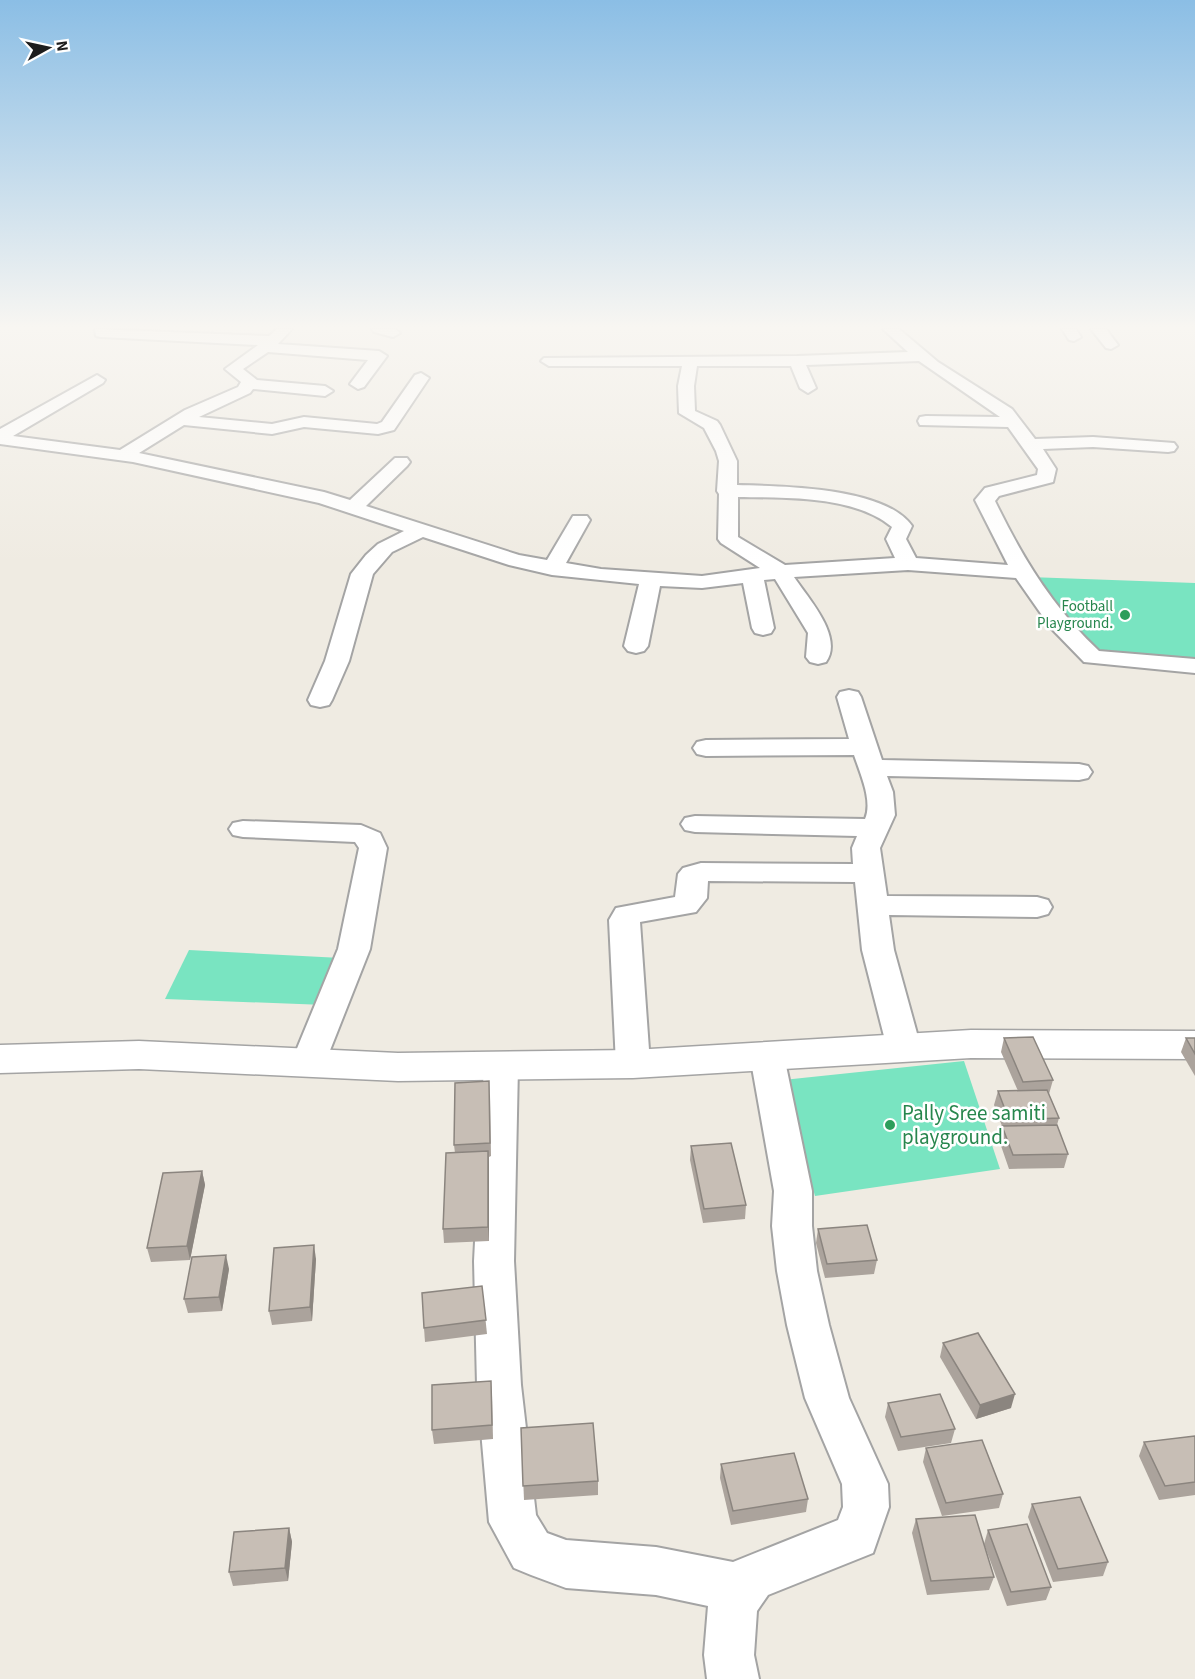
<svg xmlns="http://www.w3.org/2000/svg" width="1195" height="1679" font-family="'Source Sans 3',sans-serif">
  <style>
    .pitch { fill: #79e4c1 }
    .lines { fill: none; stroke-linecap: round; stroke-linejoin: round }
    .minor-casing { stroke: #a4a4a4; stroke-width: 4 }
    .tertiary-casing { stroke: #a4a4a4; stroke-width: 3 }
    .minor { fill: #fff; fill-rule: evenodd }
    .tertiary { fill: #fff; fill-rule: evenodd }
    .wall { fill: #aba39c }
    .shaded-wall { fill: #8b857f }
    .building { fill: #c7beb5; stroke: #8b857f; stroke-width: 1.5 }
    .leisure-dot { fill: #2e9e5b; stroke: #fff; stroke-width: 2 }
    .labels { text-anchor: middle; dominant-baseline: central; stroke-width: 5; stroke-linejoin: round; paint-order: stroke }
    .far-leisure-label { font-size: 15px; fill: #27864d; stroke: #fff; text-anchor: end }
    .near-leisure-label { font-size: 21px; fill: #27864d; stroke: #fff; text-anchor: start }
  </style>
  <rect width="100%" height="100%" fill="#efebe2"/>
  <!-- pitch -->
  <g class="pitch">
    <polygon points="1029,577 1195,583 1195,666 1092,657"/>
    <polygon points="189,950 341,958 325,1005 165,999"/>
    <polygon points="964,1061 1000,1169 815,1196 783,1080"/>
  </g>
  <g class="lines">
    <!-- minor casing -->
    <g class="minor-casing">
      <g id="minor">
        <path d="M95,329L269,336L277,329H292L278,344L379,351L387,356L364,387L358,389L350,384L368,360L268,352L243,369L257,380L325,386L333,391L325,396L253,389L250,393L199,417L272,424L304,417L377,424L382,422L415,375L421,373L429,378L394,430L378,434L304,427L272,434L184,425L139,453L324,492L350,500L395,458H407L410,462L407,466L366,506L519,555L547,560L573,516H587L590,520L566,563L601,569L702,576L760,568L721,543L718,539L719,494L717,491L719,461L716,451L704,428L679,413L678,386L682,366H549L541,361L544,358L797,356L908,352L883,329H899L938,362L1012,409L1035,439L1093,437L1174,443L1177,447L1174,451L1168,452L1093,447L1043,449L1056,469L1053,482L999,496L995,501C1022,557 1053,608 1099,651L1195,659V673L1084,662L1051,628L1016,578L908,570L794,577C808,598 844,637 826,662L818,664L810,662L806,657L808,633L775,579L764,580L774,628L771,633L763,635L755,633L752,628L743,583L702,588L660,586L648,646L644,651L636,653L628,651L624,646L639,584L552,575L509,565L423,537L392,552L373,574L349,661L332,700L329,705L320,707L311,705L308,700L325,661L351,574L366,555L378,544L404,531L319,503L133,462L0,444V429L97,375L105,380L103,383L13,436L120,450L185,410L238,387L241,382L225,369L258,345L101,337L96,336ZM919,361L1000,417L926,416L920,417L918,421L920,425L1008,427L1038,469L1037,475L985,488L975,500L1008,565L916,558L906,539L912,526C885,487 781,486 737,485V461L720,425L717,421L695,411L694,386L697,366H791L800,388L808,393L816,388L806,365ZM738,497C784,498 854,495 892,527L886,539L895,558L785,565L738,537Z"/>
        <polygon points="372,329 395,329 400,333 393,337 374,332"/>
        <polygon points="1062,329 1076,329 1081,337 1074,341 1069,340"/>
        <polygon points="1091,329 1106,329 1118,345 1111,349 1106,348"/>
        <path d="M849,690L858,692L861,697L882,760L1079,764L1088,766L1092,772L1088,778L1079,780L887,776L893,792L895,815L880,848L887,896L1037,897L1048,900L1052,907L1048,914L1037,917L889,915L894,950L921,1048L916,1057L904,1060L892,1057L887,1048L862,950L855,882L708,881L707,898L696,912L640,922L650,1064L645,1073L633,1076L621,1073L616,1064L609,920L616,908L675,897L678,874L683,868L701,863L853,864L852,848L857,836L695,832L685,830L681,824L685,818L695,816L865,819C873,801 860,773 854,755L706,756L697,754L693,748L697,742L706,740L849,739L837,697L840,692Z"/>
        <polygon points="243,821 361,825 380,833 387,848 370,949 325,1063 320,1072 308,1075 296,1072 291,1063 338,949 359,848 355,842 243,837 233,835 229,829 233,823"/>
        <polygon points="767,1044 779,1047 784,1056 812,1191 812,1226 817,1271 829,1325 849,1398 888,1484 889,1507 873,1553 768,1595 757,1611 754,1655 759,1679 707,1679 704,1655 708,1606 656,1595 566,1588 531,1575 514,1568 489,1522 477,1385 474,1261 484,1066 489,1057 501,1054 513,1057 518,1066 514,1261 521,1385 536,1515 547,1533 566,1540 656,1547 733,1562 838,1520 843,1507 842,1484 805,1398 787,1325 777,1271 772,1226 774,1191 750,1056 755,1047"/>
      </g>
    </g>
    <!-- tertiary casing -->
    <g class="tertiary-casing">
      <polygon id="tertiary" points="971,1030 1195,1031 1195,1059 971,1058 633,1078 398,1081 139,1069 0,1073 0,1045 139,1041 398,1053 633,1050"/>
    </g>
    <!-- minor -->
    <use href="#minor" class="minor"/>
    <!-- tertiary -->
    <use href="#tertiary" class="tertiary"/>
  </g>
  <!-- wall -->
  <g class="wall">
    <polygon points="1004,1038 1053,1080 1049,1094 1059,1118 1057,1125 1068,1154 1064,1168 1009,1169 999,1140 1002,1126 994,1105 998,1091 1018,1091 1001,1052"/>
    <polygon points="1186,1038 1195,1038 1195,1076 1181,1052"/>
    <polygon points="490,1095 491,1156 489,1157 489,1241 444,1243 443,1229 455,1153 454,1145"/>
    <polygon points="691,1146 746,1205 745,1219 703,1223 690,1160"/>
    <polygon points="202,1171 205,1185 190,1260 151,1262 147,1248"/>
    <polygon points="818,1229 877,1260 874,1274 825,1278 816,1243"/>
    <polygon points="316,1259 312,1321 272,1325 269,1311"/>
    <polygon points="229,1269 222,1311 188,1313 184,1299"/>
    <polygon points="482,1286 487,1334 425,1342 424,1328"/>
    <polygon points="943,1343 1011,1408 976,1419 940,1357"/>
    <polygon points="492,1395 493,1439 434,1444 432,1430"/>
    <polygon points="888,1403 955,1429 951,1443 898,1451 885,1417"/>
    <polygon points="521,1428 598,1481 598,1495 524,1500"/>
    <polygon points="1195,1436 1195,1495 1159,1500 1139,1456 1144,1442"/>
    <polygon points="926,1448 1003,1494 999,1508 942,1516 923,1462"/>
    <polygon points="721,1464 808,1499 806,1512 731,1525 720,1478"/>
    <polygon points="1032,1504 1108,1562 1103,1576 1053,1582 1028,1517"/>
    <polygon points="916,1519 994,1577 989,1590 927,1595 912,1533"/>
    <polygon points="289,1528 292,1542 288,1581 233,1586 229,1572"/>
    <polygon points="988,1530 1051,1587 1046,1600 1007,1606 984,1544"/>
  </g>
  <!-- shaded-wall -->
  <g class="shaded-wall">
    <polygon points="488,1151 489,1165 489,1241 488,1227"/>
    <polygon points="202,1171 205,1185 190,1260 187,1246"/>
    <polygon points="314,1245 316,1259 312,1321 310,1307"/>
    <polygon points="226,1255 229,1269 222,1311 219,1297"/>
    <polygon points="1015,1394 1011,1408 976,1419 980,1405"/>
    <polygon points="289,1528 292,1542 288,1581 285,1568"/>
  </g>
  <!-- building -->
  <g class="building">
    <polygon points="1033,1037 1053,1080 1023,1082 1004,1038"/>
    <polygon points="1186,1038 1195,1038 1195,1054"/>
    <polygon points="489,1081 490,1143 454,1145 455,1083"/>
    <polygon points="1047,1090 1059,1118 1009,1120 998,1091"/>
    <polygon points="1057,1125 1068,1154 1013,1155 1002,1126"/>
    <polygon points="731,1143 746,1205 704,1209 691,1146"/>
    <polygon points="488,1151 488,1227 443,1229 446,1153"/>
    <polygon points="202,1171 187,1246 147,1248 163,1173"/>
    <polygon points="867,1225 877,1260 827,1264 818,1229"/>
    <polygon points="314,1245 310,1307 269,1311 274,1248"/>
    <polygon points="226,1255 219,1297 184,1299 192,1257"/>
    <polygon points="482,1286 486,1320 424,1328 422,1293"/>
    <polygon points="978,1333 1015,1394 980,1405 943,1343"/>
    <polygon points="491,1381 492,1425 432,1430 432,1385"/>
    <polygon points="940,1394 955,1429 901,1437 888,1403"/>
    <polygon points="593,1423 598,1481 523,1486 521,1428"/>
    <polygon points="1195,1436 1195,1482 1165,1486 1144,1442"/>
    <polygon points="982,1440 1003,1494 946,1503 926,1448"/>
    <polygon points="794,1453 808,1499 733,1511 721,1464"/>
    <polygon points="1080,1497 1108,1562 1058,1569 1032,1504"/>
    <polygon points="975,1515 994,1577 931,1581 916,1519"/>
    <polygon points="1027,1524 1051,1587 1011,1592 988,1530"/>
    <polygon points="289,1528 285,1568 229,1572 234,1532"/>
  </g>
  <!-- sky -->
  <linearGradient id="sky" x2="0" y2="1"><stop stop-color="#8bbee5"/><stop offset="0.58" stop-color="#f8f6f2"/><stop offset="1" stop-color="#f8f6f2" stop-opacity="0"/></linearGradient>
  <rect width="1195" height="564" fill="url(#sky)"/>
  <!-- markers -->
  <g class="leisure-dot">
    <circle cx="1125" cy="615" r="6"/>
    <circle cx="890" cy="1125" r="6"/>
  </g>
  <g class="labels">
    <!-- far-leisure labels -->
    <g class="far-leisure-label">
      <text x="1113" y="606">Football<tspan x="1113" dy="17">Playground.</tspan></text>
    </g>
    <!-- near-leisure labels -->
    <g class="near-leisure-label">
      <text x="902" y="1113">Pally Sree samiti<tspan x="902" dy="24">playground.</tspan></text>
    </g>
  </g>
  <!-- north arrow -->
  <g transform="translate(48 48) rotate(82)" stroke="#ffffff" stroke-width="4.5" paint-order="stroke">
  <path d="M0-4.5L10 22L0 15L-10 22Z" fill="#1d1d1d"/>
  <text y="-9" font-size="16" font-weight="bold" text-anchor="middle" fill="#1d1d1d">N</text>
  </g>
</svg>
